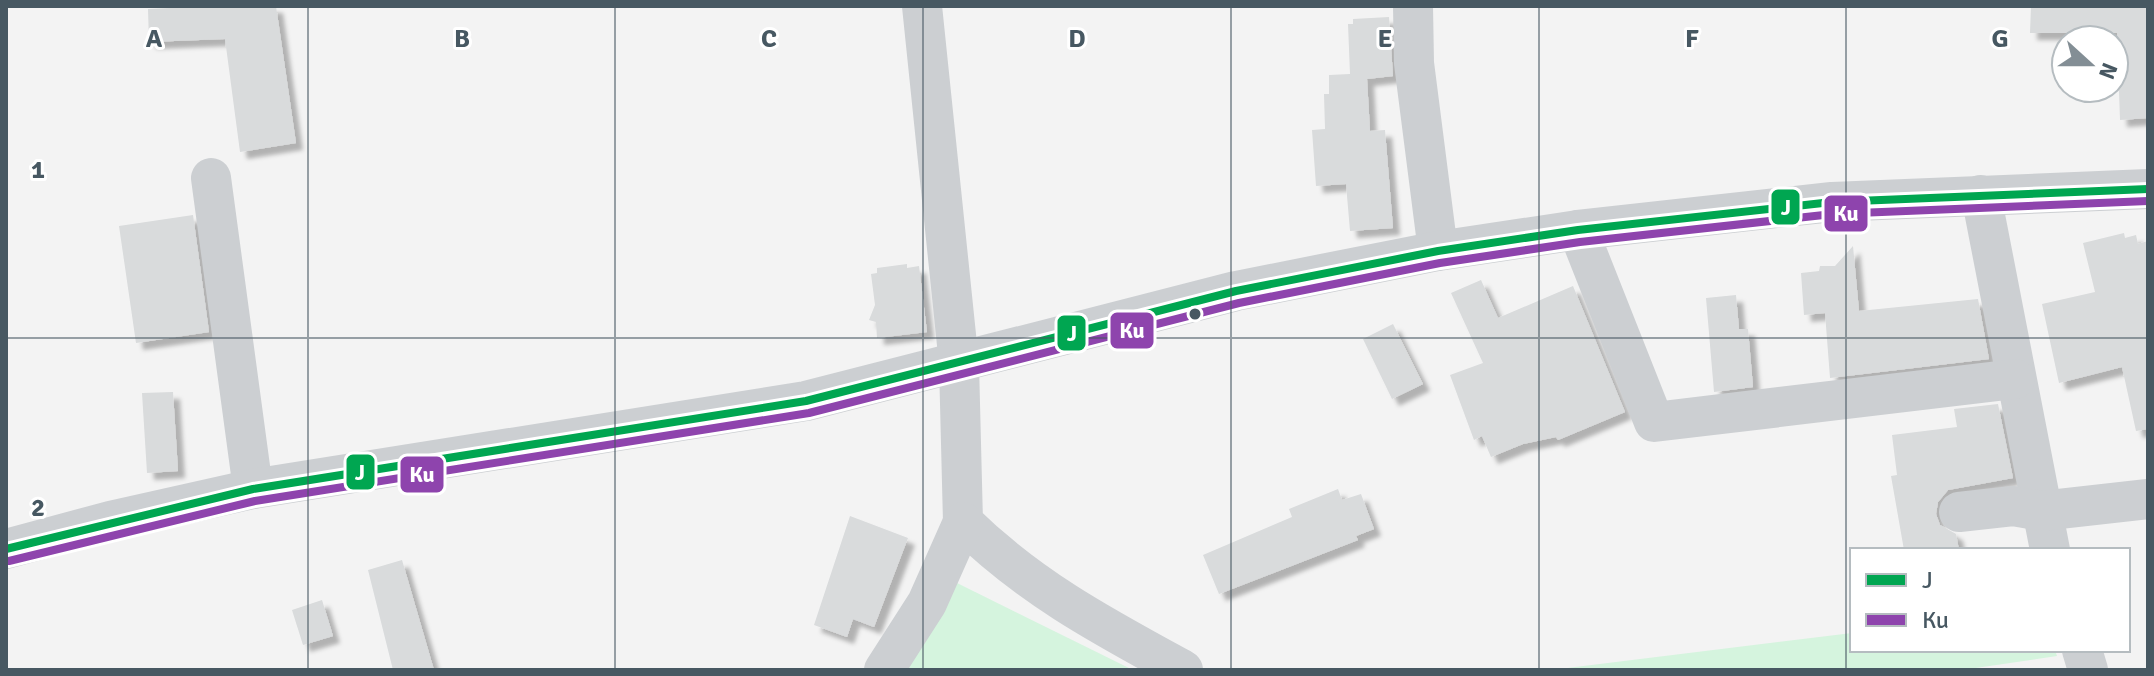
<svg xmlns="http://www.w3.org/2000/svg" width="2154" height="676" font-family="Signika,sans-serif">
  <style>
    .green { fill: #d5f4de }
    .building { fill: #d9dbdc; filter: url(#shadow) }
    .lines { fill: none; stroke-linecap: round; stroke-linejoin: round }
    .minor { stroke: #cccfd2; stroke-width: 40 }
    .bus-1-casing { stroke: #fff; stroke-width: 14 }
    .bus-2-casing { stroke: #fff; stroke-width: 14 }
    .bus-1 { stroke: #00a651; stroke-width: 8 }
    .bus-2 { stroke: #8e44ad; stroke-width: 8 }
    .grid { fill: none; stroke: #475862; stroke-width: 2; stroke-opacity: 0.55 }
    .bus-dot { fill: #475862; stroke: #fff; stroke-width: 3 }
    .grid-label { font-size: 26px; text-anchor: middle; font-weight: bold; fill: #475862; stroke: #fff; stroke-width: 6; stroke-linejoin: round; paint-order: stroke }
    .line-badge { stroke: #fff; stroke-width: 3 }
    .badge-label { font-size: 22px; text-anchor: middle; font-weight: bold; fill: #fff }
  </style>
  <defs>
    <filter id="shadow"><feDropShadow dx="7" dy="7" stdDeviation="2" flood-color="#0004"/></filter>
  </defs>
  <rect width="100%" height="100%" fill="#f3f3f3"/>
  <!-- green -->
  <g class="green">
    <polygon points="953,581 1133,670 896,670"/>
    <polygon points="1852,633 1852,650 2055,650 2057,656 1962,670 1551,670"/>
  </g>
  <!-- building -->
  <g class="building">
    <polygon points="212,6 276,6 296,143 240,152 225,39 149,42 148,9"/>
    <polygon points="2031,6 2148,6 2148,118 2120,120 2117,33 2030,33"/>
    <polygon points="1389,17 1393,76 1367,79 1370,131 1385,130 1393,228 1350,231 1346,184 1316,186 1312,130 1325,129 1324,94 1329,94 1329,75 1350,74 1348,24 1353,24 1353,19"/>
    <polygon points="193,215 209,332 136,343 119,226"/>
    <polygon points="2124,233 2125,238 2136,235 2138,244 2148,241 2148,429 2136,431 2122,367 2059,383 2042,304 2095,292 2083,243"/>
    <polygon points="1853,246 1859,311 1978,299 1989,359 1830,378 1825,313 1804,315 1801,273 1819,271 1820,266 1835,266"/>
    <polygon points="907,264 907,268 919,266 927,332 877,338 876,322 869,320 875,305 871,274 877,273 877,268"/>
    <polygon points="1481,280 1498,318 1573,286 1625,412 1558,440 1556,437 1523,444 1491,457 1482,436 1474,440 1450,375 1483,363 1451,293"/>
    <polygon points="1736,295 1739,329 1748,329 1753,387 1714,392 1706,298"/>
    <polygon points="1393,324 1423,384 1392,399 1363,339"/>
    <polygon points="173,392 178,471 147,473 142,393"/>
    <polygon points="1998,404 2013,478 1948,490 1938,502 1936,514 1940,525 1956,534 1959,550 1904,550 1891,476 1897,475 1892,435 1957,427 1954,409"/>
    <polygon points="1338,489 1342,500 1361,494 1374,529 1356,536 1358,540 1219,594 1203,555 1292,517 1289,509"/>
    <polygon points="850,516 908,538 874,627 853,619 847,637 814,625"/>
    <polygon points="402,560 434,670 393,670 368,570"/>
    <polygon points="322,600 333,636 303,645 292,610"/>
  </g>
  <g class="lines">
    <!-- minor -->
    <g class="minor">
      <path d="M922,6L959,364L963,522C1029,587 1102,626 1183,670"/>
      <polyline points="1413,6 1414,63 1438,251"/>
      <polyline points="211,178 253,489"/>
      <polyline points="1981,195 2050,550"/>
      <polyline points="1578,230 1654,422 2015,379"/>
      <polyline points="1959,512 2013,506 2041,511 2148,499"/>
      <polyline points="6,549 110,521 253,489 806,401 1236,291 1438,251 1578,230 1832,202 2148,189"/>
      <polyline points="2082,650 2088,670"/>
      <polyline points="884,670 927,603 963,522"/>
    </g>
    <!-- bus-1 casing -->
    <g class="bus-1-casing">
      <polyline id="bus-1" points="6,549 253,489 806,401 1236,291 1438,251 1578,230 1832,202 2148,189"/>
    </g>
    <!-- bus-2 casing -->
    <g class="bus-2-casing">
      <polyline id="bus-2" points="9,561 255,501 809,413 1239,303 1440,263 1580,242 1833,214 2148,201"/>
    </g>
    <!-- bus-1 -->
    <use href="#bus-1" class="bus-1"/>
    <!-- bus-2 -->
    <use href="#bus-2" class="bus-2"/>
  </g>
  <!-- grid -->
  <path class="grid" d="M308,6V670M615,6V670M923,6V670M1231,6V670M1539,6V670M1846,6V670M6,338H2148"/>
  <!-- markers -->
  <circle class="bus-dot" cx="1195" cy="314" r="7"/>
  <g class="grid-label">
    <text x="154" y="47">A</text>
    <text x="462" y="47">B</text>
    <text x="769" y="47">C</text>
    <text x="1077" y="47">D</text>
    <text x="1385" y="47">E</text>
    <text x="1692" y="47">F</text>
    <text x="2000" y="47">G</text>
    <text x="38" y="178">1</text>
    <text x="38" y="516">2</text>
  </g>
  <g class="line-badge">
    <rect x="1770" y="188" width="31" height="38" rx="8" fill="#00a651"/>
    <rect x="1823" y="194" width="46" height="39" rx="8" fill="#8e44ad"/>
    <rect x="1109" y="311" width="46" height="39" rx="8" fill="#8e44ad"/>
    <rect x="1056" y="314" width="31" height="38" rx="8" fill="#00a651"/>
    <rect x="345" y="453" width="31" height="38" rx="8" fill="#00a651"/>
    <rect x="399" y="455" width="46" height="39" rx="8" fill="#8e44ad"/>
  </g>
  <g class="badge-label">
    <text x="1786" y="215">J</text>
    <text x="1846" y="221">Ku</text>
    <text x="1132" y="338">Ku</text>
    <text x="1072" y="341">J</text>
    <text x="360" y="480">J</text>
    <text x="422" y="482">Ku</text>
  </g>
  <!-- border -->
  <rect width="2154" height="676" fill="none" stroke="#475862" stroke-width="16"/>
  <!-- legend -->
  <rect x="1850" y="548" width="280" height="104" fill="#ffffff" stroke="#b5bcc0" stroke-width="2"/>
  <rect x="1866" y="574" width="40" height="12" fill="#00a651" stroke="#b5bcc0" stroke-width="2"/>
  <text x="1922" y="588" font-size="24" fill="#475862">J</text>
  <rect x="1866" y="614" width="40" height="12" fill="#8e44ad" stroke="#b5bcc0" stroke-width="2"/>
  <text x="1922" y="628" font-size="24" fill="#475862">Ku</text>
  <!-- north arrow -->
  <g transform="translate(2090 64) rotate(111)"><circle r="38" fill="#ffffff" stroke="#b5bcc0" stroke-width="2"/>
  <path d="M0-6L14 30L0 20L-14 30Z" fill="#838e95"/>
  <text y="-12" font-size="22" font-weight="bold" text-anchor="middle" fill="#475862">N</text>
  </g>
</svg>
